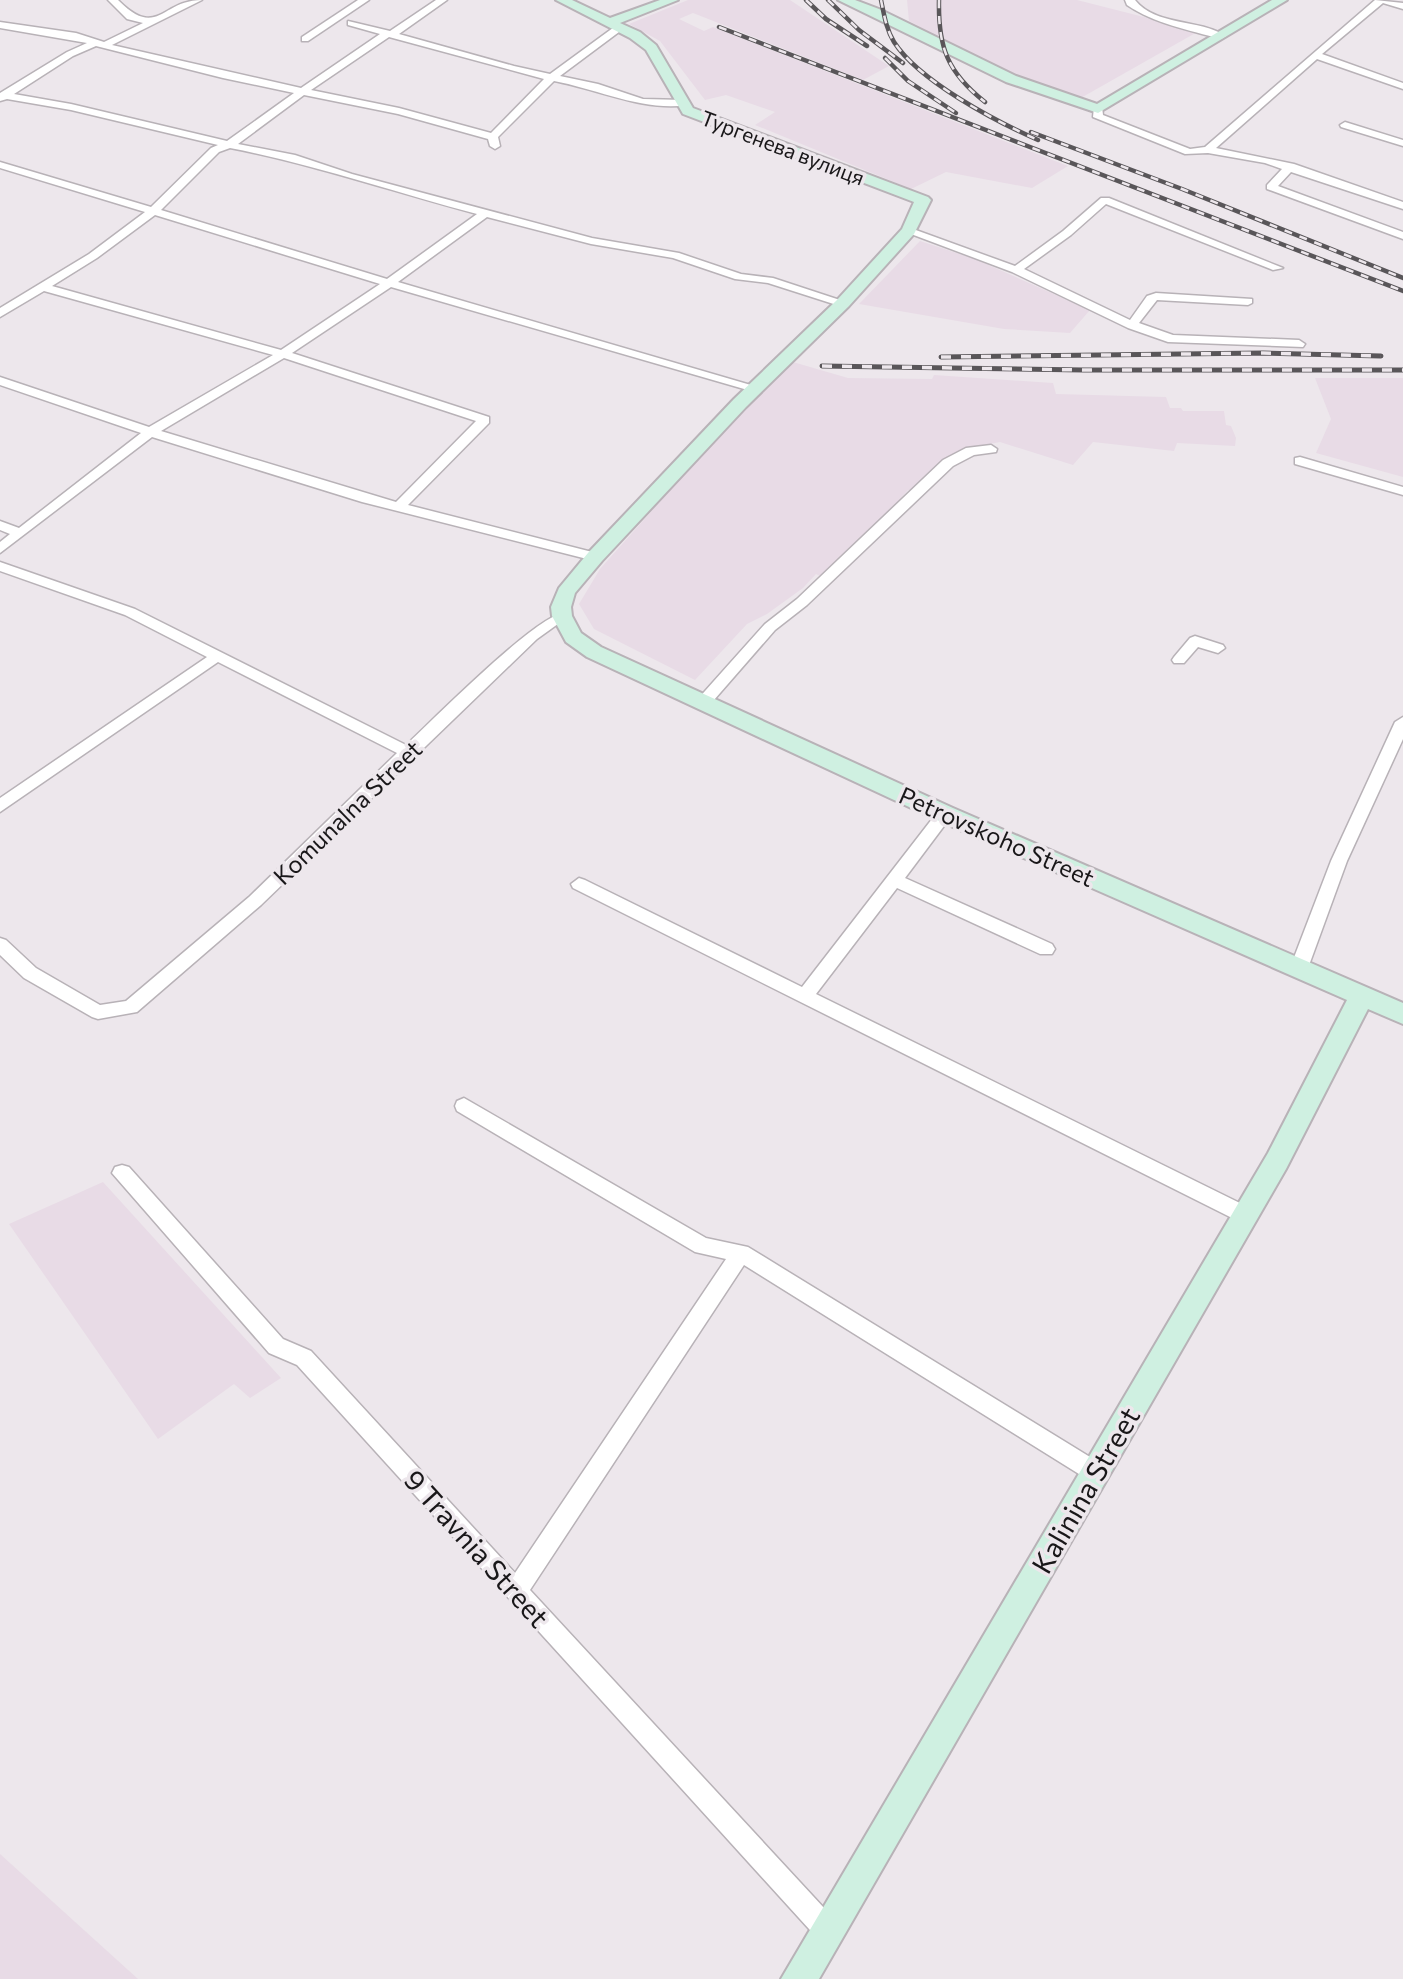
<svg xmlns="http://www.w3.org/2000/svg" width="1403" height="1979" font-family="Commissioner,sans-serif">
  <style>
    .built { fill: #e8dbe6 }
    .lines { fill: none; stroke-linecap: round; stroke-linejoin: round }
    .street-casing { stroke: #b8b2b7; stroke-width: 3 }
    .secondary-casing { stroke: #b8b2b7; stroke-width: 4 }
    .street { fill: #fff; fill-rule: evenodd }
    .secondary { fill: #cff0e1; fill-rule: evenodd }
    .rail-far1-casing { stroke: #595659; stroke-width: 4.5 }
    .rail-casing { stroke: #595659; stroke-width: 5 }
    .rail-far1 { stroke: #ede7ec; stroke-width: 2.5; stroke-dasharray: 8; stroke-linecap: butt }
    .rail { stroke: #ede7ec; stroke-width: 3.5; stroke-dasharray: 10; stroke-linecap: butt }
    .labels { text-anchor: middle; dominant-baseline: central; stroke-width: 7; stroke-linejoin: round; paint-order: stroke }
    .far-street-label { font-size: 21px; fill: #191719; stroke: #ede7ec }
    .street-label { font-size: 24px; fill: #191719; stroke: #ede7ec }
    .near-street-label { font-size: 28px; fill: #191719; stroke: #ede7ec }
  </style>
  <rect width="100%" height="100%" fill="#ede7ec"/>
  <!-- built -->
  <g class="built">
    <polygon points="688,0 790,0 889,66 863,80 693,13 679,19 704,31 713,27 1068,166 1032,188 946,172 911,189 755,125 775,112 726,95 705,100 660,41 629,24"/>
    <polygon points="907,0 1077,0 1199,31 1079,99 1001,70 909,21"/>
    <polygon points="920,241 975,259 1090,310 1070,333 1004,329 859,304"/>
    <polygon points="786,360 848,378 932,379 934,375 1053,383 1056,394 1166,397 1170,408 1181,408 1183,411 1224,411 1226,425 1231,426 1236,438 1235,446 1177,443 1174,451 1093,442 1073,465 1000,442 968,448 954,458 948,457 916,492 908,490 869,535 865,534 822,577 816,574 803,588 767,614 747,624 695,680 594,629 579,604 600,569"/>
    <polygon points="1315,378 1403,378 1403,477 1316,453 1331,419"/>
    <polygon points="103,1182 281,1378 250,1398 234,1384 158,1439 9,1224"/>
    <polygon points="0,1854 138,1979 0,1979"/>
  </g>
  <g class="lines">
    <!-- street casing -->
    <g class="street-casing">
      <g id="street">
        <path d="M108,0H118C158,40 161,0 202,0L112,45L301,88L380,34L348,25V21L390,31L436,0H447L399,34L514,66L550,74L617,25H623V29L560,76L598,84L643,99L684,100L689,103L688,105C644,112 597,89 554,81L498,137L500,146L495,149L490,146L488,139L398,114L304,95L238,144L295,155L352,174L592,238L679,253L741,274L773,278L849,303L843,307L768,283L735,279L673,258L591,244L487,217L398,282L761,388L759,391H751L391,287L292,353L489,417V423L408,505L600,554V560L595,561L362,502L152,437L0,553V542L10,534L0,530V521L19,528L141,433L0,385V377L149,427L273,355L44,291L0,317V308L89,254L145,212L0,168V162L151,207L211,148L218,145L71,110L7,99L0,101V93L67,52L87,43L0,28V22L76,33L104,42L143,23L127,19ZM389,37L544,79L491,133L399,108L311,90ZM96,46L223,78L294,93L227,141L71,104L14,94L73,56ZM230,148C313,164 394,192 477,214L387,279L161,210L219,152ZM155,215L380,284L281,350L52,286L97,258ZM284,358L476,421L396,502L161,431Z"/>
        <polygon points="358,0 369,0 308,41 302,41 302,37"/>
        <path d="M1125,0H1135C1155,26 1200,19 1226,36L1221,39C1189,30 1155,24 1127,5Z"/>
        <polygon points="1375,0 1403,3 1403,9 1383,3 1322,54 1403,83 1403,89 1317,59 1216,148 1294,164 1403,202 1403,209 1291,172 1278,186 1403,232 1403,239 1267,189 1267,185 1282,169 1265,163 1208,153 1185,154 1093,117 1094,107 1102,107 1103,115 1190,149 1205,147"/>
        <polygon points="1345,122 1403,140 1403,146 1341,127 1340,125"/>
        <polygon points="1101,198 1109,198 1283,268 1273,270 1106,204 1071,235 1024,269 1130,320 1147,296 1156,293 1252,299 1252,303 1248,305 1157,300 1139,323 1173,335 1299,340 1305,344 1303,347 1168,342 1128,328 1012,272 903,231 913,229 1015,266 1063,231"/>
        <polygon points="991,445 997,449 996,452 974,455 953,466 807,605 775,630 707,708 697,708 694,704 697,700 765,624 797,599 943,460 966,448"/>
        <polygon points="1300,457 1403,487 1403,495 1295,464 1295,458"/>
        <path d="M0,562L135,609L406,745C429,724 544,607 567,613L569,616L537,639L261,905L137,1012L98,1019L92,1017L24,978L0,955V938L6,940L36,968L100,1005L126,1001L249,897L397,753L218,662L0,812V798L207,657L125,615L0,571Z"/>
        <polygon points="1195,636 1223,645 1225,648 1218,653 1198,647 1184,663 1174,663 1172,660 1174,657 1190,638"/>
        <polygon points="1403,717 1403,739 1347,861 1308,968 1305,973 1293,973 1290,968 1331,861 1395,722"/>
        <polygon points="945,808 953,814 905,878 1052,944 1055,949 1052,954 1040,954 897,888 816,994 1252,1209 1255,1215 1252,1221 1245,1223 1238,1221 573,888 571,884 579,878 585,880 802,987 939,810"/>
        <polygon points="464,1098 706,1238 748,1247 1103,1465 1106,1472 1103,1479 1095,1482 1087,1479 744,1265 530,1590 837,1922 841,1931 837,1940 828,1944 819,1940 297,1365 269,1353 112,1173 115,1167 122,1165 129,1167 283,1339 311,1351 515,1573 726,1259 695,1252 457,1111 455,1106 457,1101"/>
      </g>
    </g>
    <!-- secondary casing -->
    <g class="secondary-casing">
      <g id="secondary">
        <polygon points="556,0 572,0 610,18 660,0 678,0 620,23 640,32 656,45 693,108 928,197 931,200 914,234 849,306 746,407 602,561 575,593 571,607 572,616 581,633 601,647 953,808 1403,1003 1403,1024 1368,1009 1286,1169 819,1979 781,1979 1268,1153 1347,1000 937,820 587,657 566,642 552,616 551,607 559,588 588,553 734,399 837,300 902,229 914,202 683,114 646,50 630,38"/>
        <polygon points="838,0 855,0 879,9 1016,76 1097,104 1272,0 1287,0 1098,113 1006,82"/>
      </g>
    </g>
    <!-- street -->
    <use href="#street" class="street"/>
    <!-- secondary -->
    <use href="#secondary" class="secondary"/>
    <!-- rail-far1 casing -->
    <g class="rail-far1-casing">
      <g id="rail-far1">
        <polyline points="806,0 826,19 867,46"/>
        <polyline points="828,0 859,30 903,63"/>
        <path d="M881,0C884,14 886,29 894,42C919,81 995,121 1038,140"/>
        <path d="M939,0C938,47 947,72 985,102"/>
        <polyline points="719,27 1403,291"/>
        <polyline points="885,58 908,81 956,113"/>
        <polyline points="1031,132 1182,189 1403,278"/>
      </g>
    </g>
    <!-- rail casing -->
    <g class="rail-casing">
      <g id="rail">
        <polyline points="941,357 1263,353 1381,356"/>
        <polyline points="822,366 1084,370 1403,370"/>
      </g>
    </g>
    <!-- rail-far1 -->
    <use href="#rail-far1" class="rail-far1"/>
    <!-- rail -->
    <use href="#rail" class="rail"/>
  </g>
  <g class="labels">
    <!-- far-street labels -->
    <g class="far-street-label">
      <text transform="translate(783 147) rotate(21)">Тургенева вулиця</text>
    </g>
    <!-- street labels -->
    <g class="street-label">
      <text transform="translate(347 812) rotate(-44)">Komunalna Street</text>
      <text transform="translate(997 836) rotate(24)">Petrovskoho Street</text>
    </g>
    <!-- near-street labels -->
    <g class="near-street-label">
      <text transform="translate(1085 1490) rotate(-60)">Kalinina Street</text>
      <text transform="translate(477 1548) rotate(48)">9 Travnia Street</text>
    </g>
  </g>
</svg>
